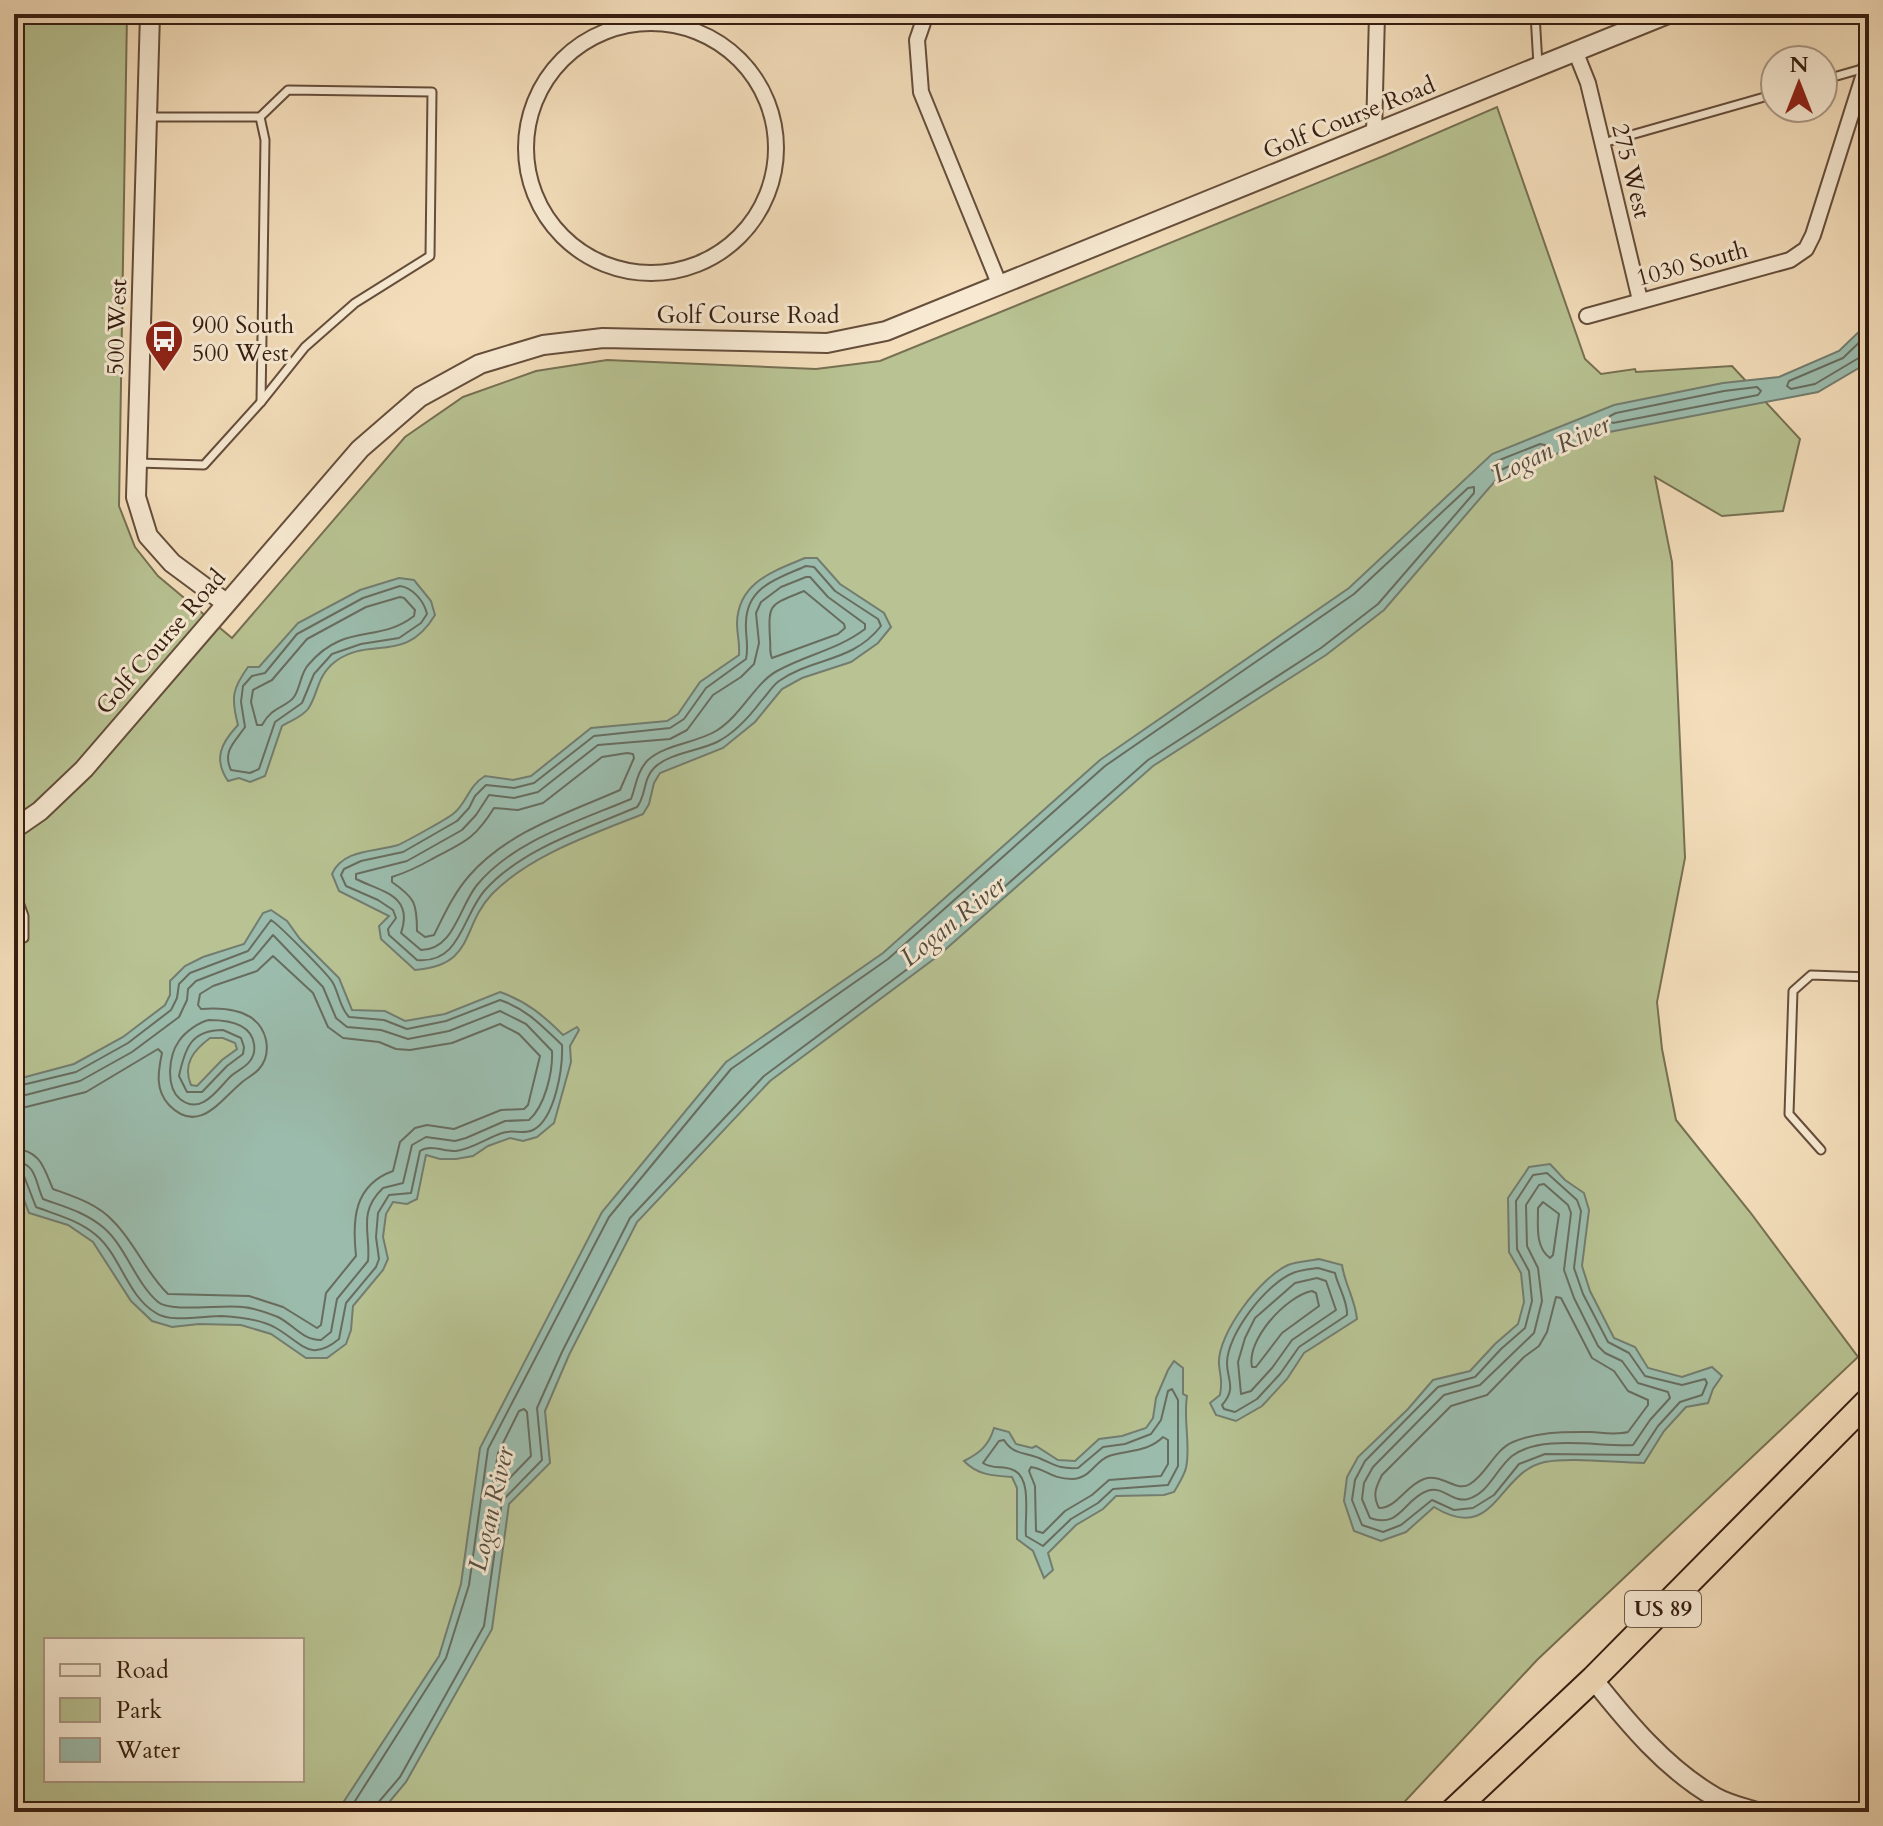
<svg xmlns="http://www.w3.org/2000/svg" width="1883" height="1826" font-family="Cardo,serif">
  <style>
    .green { fill: #b8c292; stroke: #777052; stroke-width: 2; fill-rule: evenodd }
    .water { fill: #9bbcad; stroke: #737d6f; stroke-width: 2; fill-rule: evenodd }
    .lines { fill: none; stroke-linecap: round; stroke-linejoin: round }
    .shore { stroke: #686d5f; stroke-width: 2 }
    .service-casing { stroke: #654e3b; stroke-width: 11 }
    .minor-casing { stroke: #654e3b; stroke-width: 18 }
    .tertiary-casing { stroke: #654e3b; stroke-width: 22 }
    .trunk-casing { stroke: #361e11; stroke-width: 28 }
    .service { stroke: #f7e9d2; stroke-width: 7 }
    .minor { stroke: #f7e9d2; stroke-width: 14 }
    .tertiary { stroke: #f7e9d2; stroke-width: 18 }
    .trunk { stroke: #f3ddba; stroke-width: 24 }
    .labels { text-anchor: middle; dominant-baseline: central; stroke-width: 6; stroke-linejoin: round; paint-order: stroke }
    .shield { fill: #f7e9d2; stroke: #705b4b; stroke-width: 2 }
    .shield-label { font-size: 22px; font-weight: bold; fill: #361e11 }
    .street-label { font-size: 24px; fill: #361e11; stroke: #f7e9d2 }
    .poi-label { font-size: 24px; fill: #361e11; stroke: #f7e9d2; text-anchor: start }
    .water-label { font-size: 26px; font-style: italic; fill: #544d40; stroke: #f7e9d2 }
  </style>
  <rect width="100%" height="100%" fill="#f3ddba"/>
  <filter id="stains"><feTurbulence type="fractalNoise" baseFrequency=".0025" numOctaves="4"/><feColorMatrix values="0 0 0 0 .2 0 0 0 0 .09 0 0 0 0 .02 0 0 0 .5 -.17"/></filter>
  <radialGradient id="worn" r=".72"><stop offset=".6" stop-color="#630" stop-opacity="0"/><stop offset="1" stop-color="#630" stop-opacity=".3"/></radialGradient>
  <!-- green -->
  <path class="green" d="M14,14H127L119,506L135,547L158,576L232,638L405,437L463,397L536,371L607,360L816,369L880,361L1386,155L1497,107L1585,359L1601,374L1635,369L1636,372L1732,366L1800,439L1783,511L1722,516L1655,477L1672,562L1685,858L1657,1002L1662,1049L1676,1120L1750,1212L1858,1357L1537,1660L1395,1812H14ZM46,1640H302V1780H46Z"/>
  <!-- water -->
  <g class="water">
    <polygon points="1869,322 1869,362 1818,392 1604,433 1495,481 1384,610 1326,655 1153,766 938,956 770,1081 637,1222 569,1355 545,1411 550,1463 509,1504 492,1629 406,1782 381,1812 337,1812 439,1656 461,1584 480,1448 602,1212 726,1062 883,953 1100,760 1349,588 1492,454 1614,405 1723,383 1779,377 1839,351"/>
    <path d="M805,558H817L840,584L884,613L891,627L878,643L851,662L802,678L782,689L755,722L723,748L660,773L654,783L649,804L643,814C593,834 530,855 492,894C460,928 476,965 415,970L381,939L379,926L389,916L339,891L332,874C343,849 375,852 398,845C405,842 447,819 453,814C467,803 468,786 485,776L513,780L531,776L591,728L667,721L678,714L700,682L739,655C740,643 737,634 737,623C738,582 774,571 805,558Z"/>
    <path d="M399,578L414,580L431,601L435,615C405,665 370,636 336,661C316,676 319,693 308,709C302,717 290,721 282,726L265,776L250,782L239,778L228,781C213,759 221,743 238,725C231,698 232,689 248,667H259L298,623L360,590Z"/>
    <path d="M271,910L287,921L300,939L339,978L352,1010L385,1011L405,1021L445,1014L500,992C526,1001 543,1015 563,1035L577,1027L579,1030L570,1046L571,1062L554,1123L537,1137L523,1141L510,1138L488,1146L473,1156L456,1159H440L426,1155L417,1199L407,1204L393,1202L386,1214L383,1237L388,1259L383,1270L353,1306L351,1330L346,1344L327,1358H306L271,1334L241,1325L199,1324L172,1327L152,1321L131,1301L93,1242L68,1225L29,1213L14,1173V1080L74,1064L123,1037L165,1005L170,995V981L185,966L203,957L244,944L263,913ZM210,1038H223L235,1043L237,1049L222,1060L197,1086L191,1085C182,1064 194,1050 210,1038Z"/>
    <path d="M1550,1164L1565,1180L1584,1193L1589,1210L1582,1266L1590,1291L1614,1338L1635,1347L1648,1368L1682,1377L1712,1367L1722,1376L1713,1389L1708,1403L1686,1407L1664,1431L1644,1463C1616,1463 1572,1457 1545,1462C1497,1472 1496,1545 1434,1507L1406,1532L1381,1541L1354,1531L1344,1501L1347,1477L1358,1457L1408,1409L1433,1380L1470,1371L1495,1344L1518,1324L1524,1302L1521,1273L1509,1252L1508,1198L1529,1167Z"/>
    <path d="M1319,1259L1342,1265C1345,1285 1355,1299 1357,1319L1304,1353L1287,1379L1262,1406L1236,1421L1216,1415L1210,1403L1220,1395C1223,1379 1220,1378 1219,1364C1217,1334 1261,1277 1288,1265C1297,1261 1310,1261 1319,1259Z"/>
    <path d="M1174,1361L1183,1368V1394L1187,1396C1183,1420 1191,1445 1186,1468C1184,1476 1178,1485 1174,1492L1164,1495L1116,1496L1103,1509L1076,1525L1048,1553L1053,1570L1044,1578L1033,1551L1017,1539V1488L1012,1477C994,1476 977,1475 964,1461C980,1453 989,1445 994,1428L1009,1432L1016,1444L1032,1448L1036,1446L1058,1460L1075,1461L1099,1439L1122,1436L1146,1428L1153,1418L1156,1398L1168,1370Z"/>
  </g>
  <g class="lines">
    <!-- shore -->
    <g class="shore">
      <polyline points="1869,333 1843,358 1789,381 1787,386 1791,389 1815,384 1862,356 1869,355"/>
      <polygon points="1757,387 1761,391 1758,395 1613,423 1608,420 1610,416 1616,413 1724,391"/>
      <polygon points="1540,444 1545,445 1543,451 1496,472 1492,470 1492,466 1497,461"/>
      <path d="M806,566L814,567L835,591L878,619L881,626C852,663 813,657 779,681C772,686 768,694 762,700C750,716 735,733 717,742C699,751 669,753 654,768C643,779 646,796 637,807C586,829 523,848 485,890C462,916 461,964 417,960L389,935L388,929L396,918L393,910L378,900L346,886L341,875L344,869L361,861L403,852L457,821L469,808L475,796L486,785L514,788L534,783L594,736L670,728L684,719L706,688L746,659C749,645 745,635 746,622C747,586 779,578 806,566Z"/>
      <path d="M806,577H810L828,597L865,624V629C837,650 808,654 777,671C755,683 741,716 716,731C696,743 666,744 648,760C637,771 636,786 631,799C579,821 513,841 477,885C459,907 454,950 421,950L401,933C414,895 382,892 356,879V874L407,861L462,830L476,815L489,795L514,798L538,792L598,745L670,739L687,730L713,695L741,677L754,664L759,643L756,613L761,602L781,587Z"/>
      <path d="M400,586C413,588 424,601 427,614L421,623L399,638L361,644L332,654L314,674L302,703L275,722L259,769L250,773L231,770C222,751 235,742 245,727L241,702L243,686L252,676L265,673L297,634L363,598Z"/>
      <path d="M804,591L844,624L845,628L838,634L772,658C769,652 771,647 770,639C768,602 770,605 804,591Z"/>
      <path d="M400,597L404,598L415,610L414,616C378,644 345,622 309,664C300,673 301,687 294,697C287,707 272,706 262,725H257L251,702L253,690L272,680L307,639L366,607Z"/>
      <path d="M627,753L633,754L634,758L620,790C568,813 508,831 469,876C454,893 444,915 434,935L425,937L417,931C417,903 415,898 392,882V877C408,872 418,867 432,859C464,842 474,840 494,808L518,810L543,803L602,757Z"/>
      <path d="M209,1020C227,1020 251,1023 254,1044C255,1050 254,1056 250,1061C245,1068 236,1071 230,1077C217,1090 201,1116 180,1099C165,1086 169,1055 179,1041C185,1032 199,1022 209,1020Z"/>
      <path d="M223,1030L241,1038L244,1047L243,1054L227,1066L202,1092H187L179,1076C185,1048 191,1030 223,1030Z"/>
      <path d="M14,1087L76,1072L128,1043L171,1010L177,998L179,984L190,973L248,951L271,920C278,924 328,974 333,983C339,994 340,1008 349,1017L384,1020L407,1029L446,1021L500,1000C527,1009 543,1027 562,1045C563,1068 555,1119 533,1130C523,1135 512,1129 502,1133C487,1138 472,1149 456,1151C444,1152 431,1144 420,1151L411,1193L389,1195L378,1213L376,1237L379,1259L376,1267L346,1303L339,1339C310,1363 302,1343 276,1328C260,1319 240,1317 222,1316C204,1316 170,1323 156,1313C127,1296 121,1256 96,1235C78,1220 57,1215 36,1207L24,1176L14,1171"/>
      <path d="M14,1098L80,1081L132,1052L179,1017L187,1000L188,989L196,981L253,959L273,935L323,987L336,1018L347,1027L381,1030L408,1039L449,1031L500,1011L526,1024L552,1051C553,1072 545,1106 529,1120L505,1121L466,1138L455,1141L426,1137L412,1145L403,1183L383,1188C357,1213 371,1233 368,1261L337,1299L331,1332L321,1340C302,1340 294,1325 278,1317C268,1313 254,1308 243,1307C223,1304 171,1313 158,1302C135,1282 126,1247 104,1228C85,1212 65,1207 43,1199C35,1182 37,1163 14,1161"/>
      <path d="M14,1110L86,1092L158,1049L162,1053C158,1072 155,1090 169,1105C198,1135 220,1101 240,1084C246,1078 254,1075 259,1069C266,1061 268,1050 266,1040C259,1009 226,1007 201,1009L198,1005L200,994L213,986L257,971L273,956L313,993L328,1027L343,1038L379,1042L396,1049L410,1050L452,1043L500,1024L519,1034L540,1056L528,1105L524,1109L501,1110L454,1129L427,1125L415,1128L400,1142L393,1171C354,1185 352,1219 356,1256L326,1293L321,1325L317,1328L283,1307L249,1296L168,1294C146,1273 135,1243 114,1222C98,1204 75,1197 53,1189C44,1169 41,1150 14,1149"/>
      <polygon points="1547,1173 1577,1200 1581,1211 1574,1268 1583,1294 1608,1342 1629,1353 1645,1376 1682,1385 1705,1379 1707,1383 1702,1395 1680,1402 1658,1426 1639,1455 1545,1454 1519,1464 1494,1495 1473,1508 1454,1510 1432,1500 1401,1525 1383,1532 1362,1525 1352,1500 1355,1480 1365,1461 1438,1387 1475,1377 1501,1349 1525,1328 1532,1301 1529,1271 1517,1249 1516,1201 1533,1175"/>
      <path d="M1544,1184L1568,1205L1571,1213L1564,1270L1574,1298L1598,1346L1605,1353L1622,1361L1638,1383L1668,1392L1670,1398L1650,1420L1633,1445C1599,1447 1541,1434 1512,1456C1496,1469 1489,1493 1468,1499C1452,1503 1443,1485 1427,1491C1404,1499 1400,1529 1370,1518L1362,1499L1364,1483L1373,1467L1444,1395L1480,1385L1534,1333L1542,1301L1538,1268L1527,1246L1526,1205L1539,1185Z"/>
      <path d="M1543,1202L1559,1214L1553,1255L1550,1258C1535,1247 1538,1226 1538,1208Z"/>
      <path d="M1318,1268L1335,1273C1338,1287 1348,1301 1347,1315L1299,1347L1280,1374L1257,1399L1235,1412L1224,1409L1222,1405C1237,1388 1227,1380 1227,1363C1227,1334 1267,1283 1293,1273C1300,1270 1310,1269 1318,1268Z"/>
      <polygon points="1317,1278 1326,1281 1336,1310 1292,1340 1272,1368 1251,1391 1241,1394 1238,1362 1245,1338 1255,1318 1295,1283"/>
      <path d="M1312,1291L1316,1293L1319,1306L1282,1333L1256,1367H1252C1246,1340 1286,1296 1312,1291Z"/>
      <path d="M1556,1297L1561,1298L1592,1358L1614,1371L1628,1391L1648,1400V1405L1628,1432C1617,1435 1604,1433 1592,1432C1564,1432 1539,1431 1513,1442C1494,1450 1487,1474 1470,1484C1456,1493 1443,1473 1424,1479C1406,1485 1397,1508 1379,1508C1372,1495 1376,1487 1382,1475L1451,1406L1487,1395L1524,1357L1539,1346L1547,1332Z"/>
      <path d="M1172,1389L1178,1400V1466L1168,1485L1113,1489L1098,1503L1071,1519L1043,1546L1026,1536C1024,1520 1033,1477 1013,1470C1003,1465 993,1470 983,1463L999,1441L1004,1440C1013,1455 1025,1452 1039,1458C1056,1465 1058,1469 1078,1468L1103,1447L1125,1444L1151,1434L1161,1420L1168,1391Z"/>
      <polygon points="524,1409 527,1412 531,1456 500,1488 496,1489 493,1485 498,1453 519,1411"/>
      <path d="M1163,1437L1168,1440V1464L1161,1476L1109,1480L1092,1495L1065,1511L1043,1533L1036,1531L1035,1486L1029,1471L1031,1467C1046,1469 1051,1479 1072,1479C1090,1479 1095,1461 1109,1456C1128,1450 1148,1452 1163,1437Z"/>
      <polyline points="348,1812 446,1658 469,1585 488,1449 609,1217 731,1069 888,959 1105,766 1354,594 1468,488 1474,487 1474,493 1378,604 1321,648 1148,760 933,950 764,1076 630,1218 562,1352 537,1408 542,1460 502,1501 484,1626 400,1777 377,1804 376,1812"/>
    </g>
    <!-- service casing -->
    <g class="service-casing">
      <g id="service">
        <polyline points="1535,14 1538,65"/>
        <polyline points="1823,80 1865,68"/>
        <polyline points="260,117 265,140 261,402"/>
        <polyline points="1603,143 1775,94"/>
        <polyline points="138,463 204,465 261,402 305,347 355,303 430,256 432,92 288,90 260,117 149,117"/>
        <polyline points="14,888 24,916 24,938 14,942"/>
        <polyline points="1821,1150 1789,1114 1793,991 1811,975 1869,977"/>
      </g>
    </g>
    <!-- minor casing -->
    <g class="minor-casing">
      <g id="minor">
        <polyline points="926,14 917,40 921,92 1000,286"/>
        <circle cx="651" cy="148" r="125"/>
        <polyline points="1576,53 1588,83 1640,300"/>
        <polyline points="1374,133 1377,14"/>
        <polyline points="1587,316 1790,260 1806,249 1813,235 1869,58"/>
      </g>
    </g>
    <!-- tertiary casing -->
    <g class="tertiary-casing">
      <g id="tertiary">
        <polyline points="150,14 136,497 148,536 172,563 226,603"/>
        <polyline points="14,829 40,811 84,769 360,449 420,397 480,364 543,345 603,338 827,343 886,331 1668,14"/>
        <path d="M1593,1679C1628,1723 1666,1769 1715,1797C1727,1804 1744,1808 1757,1812"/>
      </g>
    </g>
    <!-- trunk casing -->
    <g class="trunk-casing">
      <polyline id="trunk" points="1452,1812 1593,1679 1869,1400"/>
    </g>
    <!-- service -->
    <use href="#service" class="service"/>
    <!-- minor -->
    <use href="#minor" class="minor"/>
    <!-- tertiary -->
    <use href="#tertiary" class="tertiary"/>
    <!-- trunk -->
    <use href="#trunk" class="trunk"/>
  </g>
  <!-- icons -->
  <defs>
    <g id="bus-pin" transform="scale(2)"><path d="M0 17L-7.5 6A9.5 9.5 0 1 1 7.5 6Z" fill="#8f2418" stroke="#f7e9d2"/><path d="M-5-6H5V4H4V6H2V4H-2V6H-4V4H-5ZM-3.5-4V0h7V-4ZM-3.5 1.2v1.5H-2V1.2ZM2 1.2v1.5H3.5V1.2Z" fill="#fff"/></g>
  </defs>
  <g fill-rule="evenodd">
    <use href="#bus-pin" x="164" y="339"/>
  </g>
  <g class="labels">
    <!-- shield labels -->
    <rect class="shield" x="1625" y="1591" width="76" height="36" rx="6"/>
    <g class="shield-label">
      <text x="1663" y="1609">US 89</text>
    </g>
    <!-- street labels -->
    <g class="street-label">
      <text transform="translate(1349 118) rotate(-22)">Golf Course Road</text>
      <text transform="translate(1631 171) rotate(76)">275 West</text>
      <text transform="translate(1692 264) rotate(-15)">1030 South</text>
      <text x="748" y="315">Golf Course Road</text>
      <text transform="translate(117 327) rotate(-88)">500 West</text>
      <text transform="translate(161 642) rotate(-49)">Golf Course Road</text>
    </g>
    <!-- poi labels -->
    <g class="poi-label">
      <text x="192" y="325">900 South<tspan x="192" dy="28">500 West</tspan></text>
    </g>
    <!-- water labels -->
    <g class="water-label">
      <text transform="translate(1551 449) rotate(-25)">Logan River</text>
      <text transform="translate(953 921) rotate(-39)">Logan River</text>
      <text transform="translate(491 1509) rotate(-77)">Logan River</text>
    </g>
  </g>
  <!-- margin -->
  <rect width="1883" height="1826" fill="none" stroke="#f3ddba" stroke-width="48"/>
  <rect x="16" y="16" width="1851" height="1794" fill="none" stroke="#361e11" stroke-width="4"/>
  <rect x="24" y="24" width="1835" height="1778" fill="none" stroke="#361e11" stroke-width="2"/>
  <!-- legend -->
  <rect x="44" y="1638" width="260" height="144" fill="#f7e9d2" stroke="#aa9885" stroke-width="2"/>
  <rect x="60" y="1664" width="40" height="12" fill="#f7e9d2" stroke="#aa9885" stroke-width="2"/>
  <text x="116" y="1678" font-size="24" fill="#361e11">Road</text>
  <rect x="60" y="1698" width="40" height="24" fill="#b8c292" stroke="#aa9885" stroke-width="2"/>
  <text x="116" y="1718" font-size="24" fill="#361e11">Park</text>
  <rect x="60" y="1738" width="40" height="24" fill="#9bbcad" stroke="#aa9885" stroke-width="2"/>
  <text x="116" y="1758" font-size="24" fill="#361e11">Water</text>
  <!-- north arrow -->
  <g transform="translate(1799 84)"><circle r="38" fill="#f7e9d2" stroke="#aa9885" stroke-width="2"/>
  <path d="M0-6L14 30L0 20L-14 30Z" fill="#8f2418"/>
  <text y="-12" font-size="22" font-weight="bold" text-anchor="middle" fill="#361e11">N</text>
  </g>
  <rect width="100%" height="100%" filter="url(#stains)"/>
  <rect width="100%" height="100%" fill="url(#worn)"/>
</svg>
